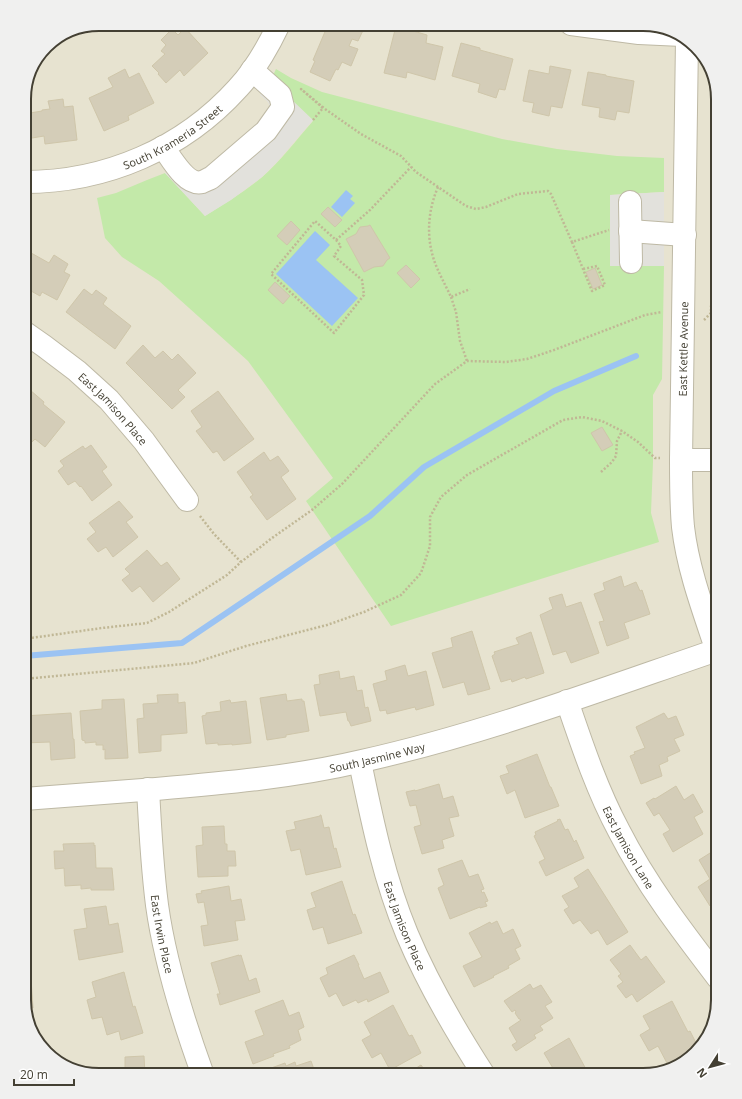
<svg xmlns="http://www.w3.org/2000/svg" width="742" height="1099" font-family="'Open Sans',sans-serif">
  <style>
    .residential { fill: #e7e3d0 }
    .green { fill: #c3e9a9 }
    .parking { fill: #e2e1dc }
    .water { fill: #9bc3f3 }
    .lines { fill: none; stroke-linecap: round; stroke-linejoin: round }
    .stream { stroke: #9bc3f3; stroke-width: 6 }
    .building { fill: #d4cdb8; stroke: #cfc6aa }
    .minor-casing { stroke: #beb9a5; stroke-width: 24 }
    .path { stroke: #c0b795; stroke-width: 2.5; stroke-dasharray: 2 2; stroke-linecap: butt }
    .minor { stroke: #fff; stroke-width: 22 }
    .labels { text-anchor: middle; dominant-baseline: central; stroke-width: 4; stroke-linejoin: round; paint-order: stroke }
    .street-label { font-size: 11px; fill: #444033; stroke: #fff }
    .rim { fill: none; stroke: #444033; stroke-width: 2 }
  </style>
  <rect width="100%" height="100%" fill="#f2f0e3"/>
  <!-- residential -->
  <polygon class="residential" points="99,24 648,24 681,34 708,62 718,99 718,1000 708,1038 680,1065 643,1075 94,1075 61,1065 34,1037 24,1000 24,94 46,46 71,30"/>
  <!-- green -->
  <path class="green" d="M276,69L291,78L322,92L502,139L557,149L617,156L664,158V192L610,195V265L664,266L662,379L653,395V462L651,513L659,542L391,626L306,501L333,478L248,361L159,281L122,257L105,238L97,198L116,193L147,180L165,173L205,216C224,204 244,192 261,178C281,161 296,140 313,121L271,80Z"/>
  <!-- parking -->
  <g class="parking">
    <polygon points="271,80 313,120 277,162 262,177 231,200 205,216 165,173 187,160 191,168 196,171 200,171 204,170 221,157 251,131 261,120 269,108 269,104 267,101 260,95"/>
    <polygon points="664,192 664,266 610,266 610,195"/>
  </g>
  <!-- water -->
  <g class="water">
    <polygon points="346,190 353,196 350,199 355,203 342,217 331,207"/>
    <polygon points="315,231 330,245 316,260 358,298 332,326 276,274"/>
  </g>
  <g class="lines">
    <!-- stream -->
    <polyline class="stream" points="24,656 182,643 370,516 424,467 554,391 636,356"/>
  </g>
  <!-- building -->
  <g class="building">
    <polygon points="332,24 366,24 358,41 352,39 349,46 358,49 351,66 342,62 338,70 336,69 330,81 310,72 315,61 313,60 327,27 330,28"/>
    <polygon points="396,26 427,35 426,43 443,47 435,80 407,72 406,78 384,73"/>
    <polygon points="185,28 208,53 184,76 180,70 166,83 158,74 159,73 152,66 165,54 161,51 166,45 161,40 172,29 178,35"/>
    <polygon points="461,43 480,48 480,50 513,59 505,90 499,89 496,98 478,92 480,84 452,76"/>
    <polygon points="550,66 571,70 562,108 551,106 549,116 532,112 534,103 523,101 529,70 549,74"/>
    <polygon points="125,69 129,78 139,73 154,103 128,116 129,120 104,131 89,98 113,87 108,78"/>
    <polygon points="588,72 606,75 606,76 634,81 629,113 617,111 615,120 599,117 600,108 582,105"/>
    <polygon points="63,99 64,107 73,106 77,140 45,144 44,136 26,139 24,123 24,114 42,111 42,110 50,109 48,101"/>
    <polygon points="328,207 342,220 335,227 321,214"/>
    <polygon points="291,221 300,230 287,245 277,236"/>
    <polygon points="370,225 390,258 387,260 383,266 374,267 364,272 346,239 356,234 360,227 368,226"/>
    <polygon points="24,249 49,263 54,255 68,264 64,272 70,275 57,300 42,292 40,296 24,287"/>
    <polygon points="406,265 420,279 411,288 397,273"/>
    <polygon points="595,268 602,285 593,289 586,272"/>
    <polygon points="275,282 290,296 283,304 268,290"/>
    <polygon points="84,289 92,295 96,290 107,298 103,304 131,326 115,349 66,312"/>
    <polygon points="143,345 155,358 163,351 172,360 178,354 196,373 178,390 185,397 172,409 126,363"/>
    <polygon points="30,390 44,402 43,404 65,422 45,447 35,439 29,445 24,441 24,397"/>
    <polygon points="218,391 254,439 224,461 217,451 213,453 196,431 202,427 191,411"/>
    <polygon points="602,427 613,445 602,451 591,433"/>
    <polygon points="91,445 107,467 102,471 112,485 92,501 81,486 80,487 75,481 68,485 58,471 64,466 60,461 83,446 85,449"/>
    <polygon points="264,452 270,461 278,456 289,471 281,477 296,499 267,520 250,497 253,495 237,472"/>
    <polygon points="119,501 133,517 126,522 138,537 113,557 106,547 98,552 87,539 96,532 89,523"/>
    <polygon points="147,550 161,566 167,562 180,579 153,602 140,586 132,592 122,580 130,574 125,569"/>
    <polygon points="621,576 624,587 636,582 640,591 642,590 650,614 624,623 629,638 607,646 599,622 604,621 594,594 605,590 603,583"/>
    <polygon points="562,594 566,607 581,602 599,653 571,663 566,651 553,655 540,615 553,609 549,598"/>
    <polygon points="472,631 490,689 468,695 464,682 443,688 432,653 453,647 451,638"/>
    <polygon points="531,632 544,673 526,679 525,677 512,682 511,679 501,682 492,656 495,654 494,652 519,644 516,638"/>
    <polygon points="405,665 408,676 426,671 434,705 416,710 415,707 387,714 386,710 380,711 373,684 387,680 385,671"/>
    <polygon points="339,671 340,679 354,676 357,691 362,690 365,708 368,707 371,721 351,726 349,721 348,721 346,712 320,716 314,685 320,684 319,675"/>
    <polygon points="178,694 178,703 185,702 187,733 161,735 161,751 139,753 137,719 144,718 143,704 158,703 157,695"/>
    <polygon points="286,694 287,701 302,699 302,701 304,701 309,731 286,735 286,737 267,740 260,698"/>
    <polygon points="124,699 128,758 105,759 105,749 103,750 103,745 96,745 96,742 85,743 85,741 82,740 80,711 102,709 102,700"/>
    <polygon points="230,700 231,703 246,701 251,743 232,745 232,744 218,745 218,743 206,744 202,716 206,715 206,713 221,711 220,702"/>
    <polygon points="71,713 73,739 74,739 75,758 51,760 50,742 24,743 24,716"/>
    <polygon points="664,713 668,719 676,716 684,735 674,739 680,751 667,757 668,761 659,765 662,776 641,784 630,756 635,754 634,752 645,748 636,727"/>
    <polygon points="537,754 550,787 551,787 559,806 525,818 515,790 507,794 500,776 509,773 506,766"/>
    <polygon points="439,784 443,799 453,796 459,816 449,818 454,836 442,840 444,848 422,854 414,827 421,825 416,805 410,806 406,792 415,790 415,791"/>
    <polygon points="676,786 684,800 693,794 703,812 694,817 703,834 673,852 663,834 670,830 659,813 654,816 646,803 654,798 655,799"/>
    <polygon points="320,815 321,815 324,828 329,827 334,849 336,848 341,867 306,875 300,849 291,851 286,831 296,829 294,822 320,816"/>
    <polygon points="560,819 565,830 568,829 574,842 576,840 584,858 546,876 539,862 545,859 534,836 536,835 535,832 558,821 557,820"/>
    <polygon points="224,826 225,844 227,844 227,851 235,851 236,866 228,866 228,876 198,877 196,846 203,845 202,827"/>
    <polygon points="94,843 94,846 95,845 96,868 112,868 114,890 91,890 91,888 81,889 81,885 65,886 64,868 55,869 54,851 64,851 63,844"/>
    <polygon points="718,848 718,901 710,906 698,887 710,879 699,860"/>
    <polygon points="462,860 469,877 478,874 484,889 481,890 482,893 484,892 488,901 485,902 487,906 480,908 480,907 450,919 438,888 444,885 438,869"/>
    <polygon points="588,869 628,932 607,945 598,930 591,934 580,920 573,924 564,910 569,907 562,896 579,887 574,878"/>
    <polygon points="342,881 353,915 355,914 362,933 328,944 323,927 313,930 307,910 316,907 311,893"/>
    <polygon points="229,886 231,901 241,899 245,920 235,921 238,940 204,946 201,926 208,925 204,902 198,903 196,894 202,893 201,891"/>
    <polygon points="106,906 109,925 118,923 123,952 79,960 74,930 87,928 84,909"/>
    <polygon points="497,921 503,934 513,929 521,946 515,949 520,959 508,966 509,968 493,976 494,977 474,987 463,966 482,957 469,933 490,922 491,924"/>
    <polygon points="630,945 641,960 646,956 665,982 637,1002 632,994 626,998 617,986 623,982 618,976 621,974 610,960"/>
    <polygon points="239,955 239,956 241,955 249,981 256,978 260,992 220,1005 217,994 220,994 211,963"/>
    <polygon points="354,955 359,965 358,965 364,979 380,972 389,992 368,1002 367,999 358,1003 356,1000 343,1006 336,993 329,997 320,978 328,974 326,968"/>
    <polygon points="124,972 133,1007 135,1006 143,1033 121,1040 119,1031 107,1035 102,1017 92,1019 87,1000 96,997 92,982"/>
    <polygon points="24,979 31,979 33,1008 26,1009 24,1000"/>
    <polygon points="530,984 533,989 541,985 552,1002 545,1006 553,1018 540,1026 543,1030 534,1035 536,1038 516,1051 512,1045 517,1042 509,1028 521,1020 520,1019 519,1019 515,1013 516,1012 515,1010 512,1012 504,1001"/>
    <polygon points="283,1000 289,1016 299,1012 304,1027 298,1030 301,1040 289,1046 290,1048 273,1054 274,1056 253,1064 245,1042 264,1035 255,1011"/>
    <polygon points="672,1001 688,1032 690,1031 698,1047 681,1064 678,1059 668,1065 658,1046 649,1051 640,1035 650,1029 643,1016"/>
    <polygon points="393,1005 409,1036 412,1035 421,1053 390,1070 381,1053 372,1058 362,1040 371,1035 364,1022"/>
    <polygon points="569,1038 587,1071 592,1068 597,1075 557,1075 544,1053"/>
    <polygon points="144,1056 145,1075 122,1075 122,1074 125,1073 125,1057"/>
    <polygon points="311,1061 316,1075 323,1071 325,1075 265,1075 263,1071 285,1063 286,1066 295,1062 296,1066"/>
    <polygon points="421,1065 428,1075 405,1075"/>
  </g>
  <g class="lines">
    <!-- minor casing -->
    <g class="minor-casing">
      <g id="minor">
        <polyline points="571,24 639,33 682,35"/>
        <path d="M687,40L681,460C681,482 681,505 683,527C688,570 704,612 718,654"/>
        <path d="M163,147C171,158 186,186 202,182C205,181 208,179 211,178L266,131L283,107L280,95L252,70"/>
        <path id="s1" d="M24,182C106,182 183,149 238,88C255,70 268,47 279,24"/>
        <polyline points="630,202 631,262"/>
        <polyline points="630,231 685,235"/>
        <path id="s2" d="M24,332L44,346L77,371L109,400L144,441L187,500"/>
        <polyline points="681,460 718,460"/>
        <path id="s3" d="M567,701C582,745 597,790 619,831C646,884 682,931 718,978"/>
        <path id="s4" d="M360,762C372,820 384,879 407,934C428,984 455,1030 484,1075"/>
        <path id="s5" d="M148,789C150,828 152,866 157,905C165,963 183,1020 203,1075"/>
        <path id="s6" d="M24,799C68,796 112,792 156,789C225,783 294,777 362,761C483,734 600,690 717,650"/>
      </g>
    </g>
    <!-- path -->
    <g class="path">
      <polyline points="313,120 323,108 301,89 325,109 361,134 401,156 416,172 466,206 476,209 486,207 518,194 548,191 551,194 572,242 609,230"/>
      <path d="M438,187C428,210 426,236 434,260C438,272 445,284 451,297L470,289"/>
      <polyline points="336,240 341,246 334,256 362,280 364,295 334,333 271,274 315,221 336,240 370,210 411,167"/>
      <polyline points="572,242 592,291 605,285 597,266 583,269"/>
      <polyline points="451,297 456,312 460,341 467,361"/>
      <polyline points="704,320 711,313 711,306 718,305"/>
      <polyline points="601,472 612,462 616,456 617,441 622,431"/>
      <polyline points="200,516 214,534 241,562"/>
      <polyline points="24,639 102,628 147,623 169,612 227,575 241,562 272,538 312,510 342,484 435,384 467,361 506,362 527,359 554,350 645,315 662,312"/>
      <polyline points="24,679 194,663 246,646 327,625 364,612 401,595 421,573 430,546 430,517 441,497 467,475 563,420 582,417 602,421 622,431 638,442 655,458 660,458"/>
    </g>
    <!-- minor -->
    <use href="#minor" class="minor"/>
  </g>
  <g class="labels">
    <!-- street labels -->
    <g class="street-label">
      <text stroke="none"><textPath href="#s1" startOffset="158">South Krameria Street</textPath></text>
      <text transform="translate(683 349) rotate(-89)">East Kettle Avenue</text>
      <text stroke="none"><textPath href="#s2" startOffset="118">East Jamison Place</textPath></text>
      <text stroke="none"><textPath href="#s6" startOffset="356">South Jasmine Way</textPath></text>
      <text stroke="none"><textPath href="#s3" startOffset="159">East Jamison Lane</textPath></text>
      <text stroke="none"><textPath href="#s4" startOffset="170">East Jamison Place</textPath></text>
      <text stroke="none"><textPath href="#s5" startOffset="146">East Irwin Place</textPath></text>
    </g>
  </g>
  <!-- crop -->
  <path d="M0 0H742V1099H0ZM99 31H643A68 68 0 0 1 711 99V1000A68 68 0 0 1 643 1068H99A68 68 0 0 1 31 1000V99A68 68 0 0 1 99 31Z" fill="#f0f0ef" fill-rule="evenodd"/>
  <path class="rim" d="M99 31H643A68 68 0 0 1 711 99V1000A68 68 0 0 1 643 1068H99A68 68 0 0 1 31 1000V99A68 68 0 0 1 99 31Z"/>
  <!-- north arrow -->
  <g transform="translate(710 1067) rotate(234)" stroke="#ffffff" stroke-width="3" paint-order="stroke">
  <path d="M0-3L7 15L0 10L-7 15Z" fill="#444033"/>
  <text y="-6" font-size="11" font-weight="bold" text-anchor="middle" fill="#444033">N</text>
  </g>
  <!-- scale -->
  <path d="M14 1079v6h60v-6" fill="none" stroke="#444033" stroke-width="2"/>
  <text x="20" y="1079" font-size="12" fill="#444033" stroke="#ffffff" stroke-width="3" paint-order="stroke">20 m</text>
</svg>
